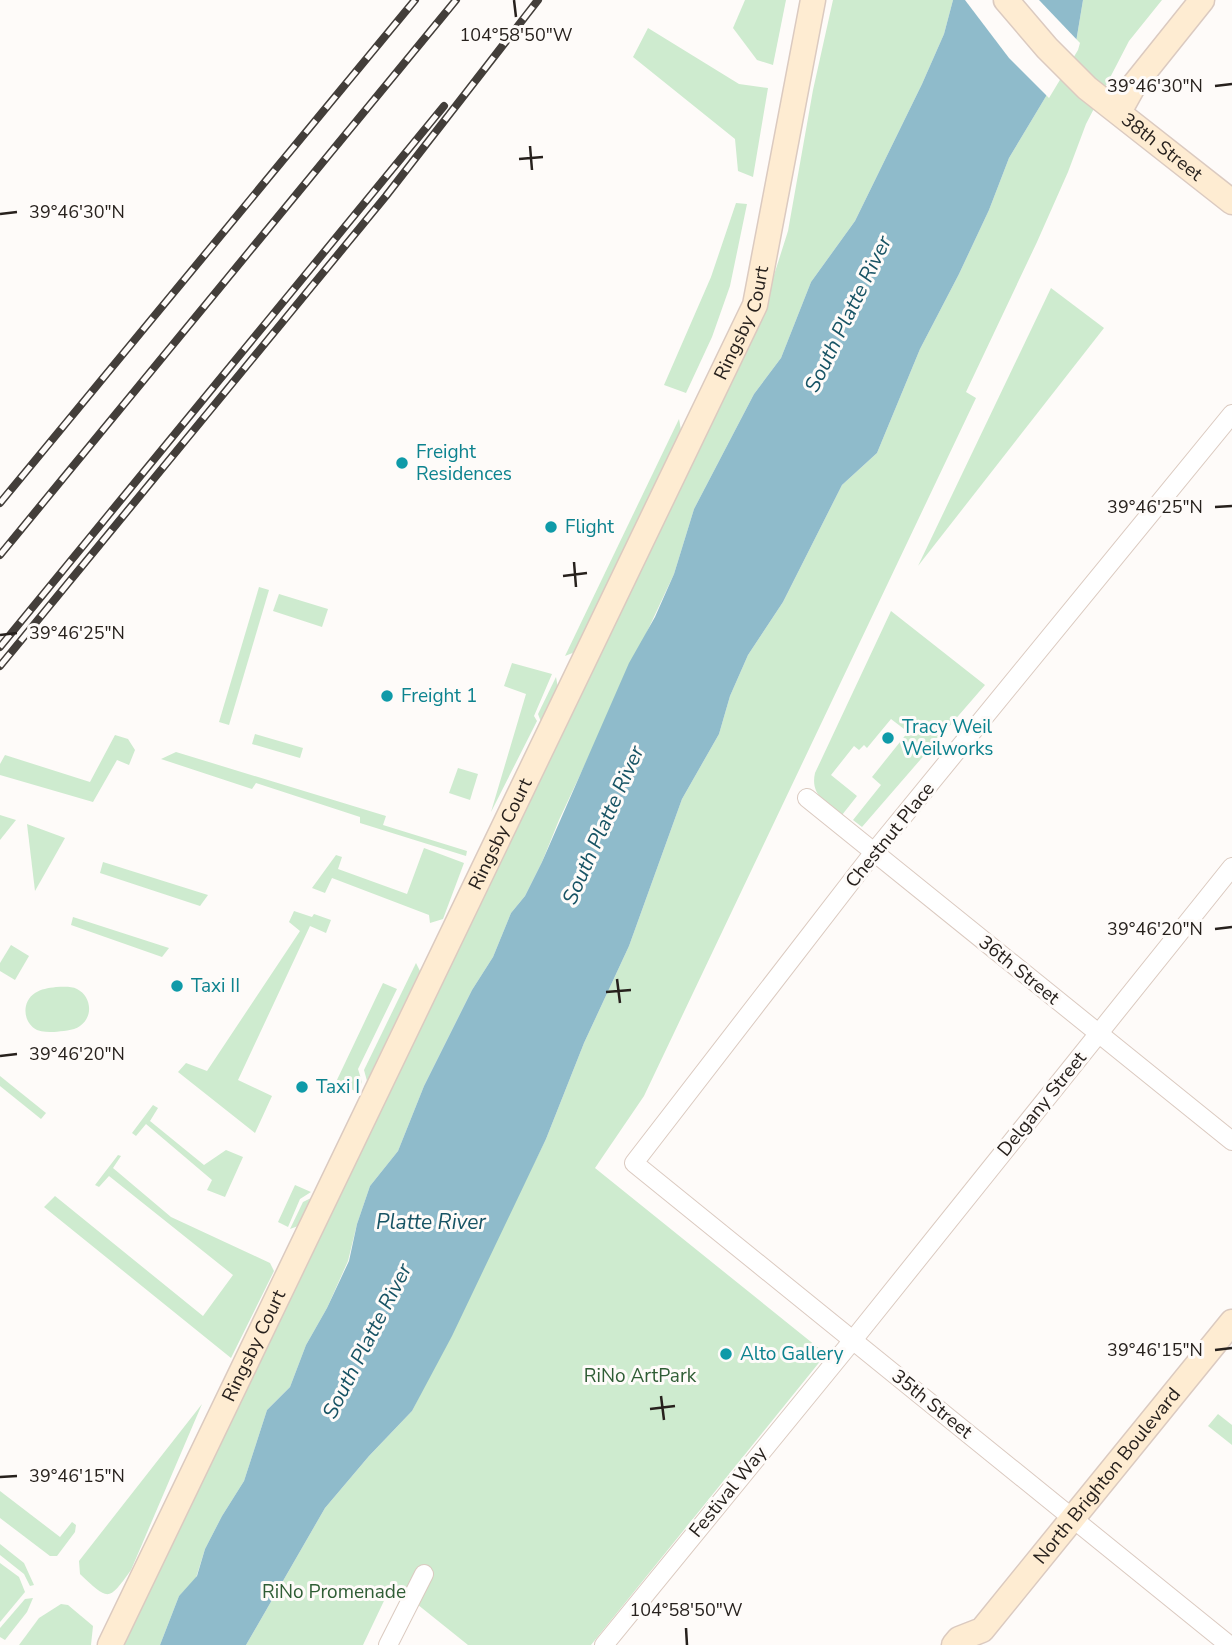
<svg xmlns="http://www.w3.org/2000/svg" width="1232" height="1645" font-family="'Nunito Sans',sans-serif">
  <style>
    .green { fill: #ceebcf }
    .water { fill: #8fbbcb }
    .pier { fill: #fefbf9 }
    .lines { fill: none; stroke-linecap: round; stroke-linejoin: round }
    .street-casing { stroke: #dbcac0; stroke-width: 20 }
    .secondary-casing { stroke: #dbcac0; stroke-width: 27 }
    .street { stroke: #fff; stroke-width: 18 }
    .secondary { stroke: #feecd2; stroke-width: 24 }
    .rail-casing { stroke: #433e3a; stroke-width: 8 }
    .rail { stroke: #fefbf9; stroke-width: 5; stroke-dasharray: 16; stroke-linecap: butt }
    .ticks { fill: none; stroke: #27211d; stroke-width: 2.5 }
    .culture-dot { fill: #0f9aa8; stroke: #fefbf9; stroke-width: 2.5 }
    .labels { text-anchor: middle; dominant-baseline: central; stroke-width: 6; stroke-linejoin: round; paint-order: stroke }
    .street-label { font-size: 19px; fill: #27211d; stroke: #fefbf9 }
    .culture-label { font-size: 19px; fill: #0d838f; stroke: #fefbf9; text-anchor: start }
    .park-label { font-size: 19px; fill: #2f5d35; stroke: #fefbf9 }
    .water-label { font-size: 21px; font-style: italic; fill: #175364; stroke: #fefbf9 }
    .ticks-label { font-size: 18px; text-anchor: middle; fill: #27211d; stroke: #fefbf9; stroke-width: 6; stroke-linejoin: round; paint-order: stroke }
  </style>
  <rect width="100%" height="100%" fill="#fefbf9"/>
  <!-- green -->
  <g class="green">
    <polygon points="745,0 786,0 773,65 757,60 733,28"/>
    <polygon points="833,0 953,0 944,34 922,84 855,221 811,282 781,358 754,394 694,509 674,574 559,820 542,862 525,896 511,913 493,957 472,990 424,1086 398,1151 370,1186 357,1224 348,1261 327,1308 306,1345 290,1387 267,1410 244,1481 222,1516 205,1549 196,1578 179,1596 160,1645 123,1645 761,316 788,231 813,90"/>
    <polygon points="1083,0 1162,0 1129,41 1086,124 1068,172 1037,242 966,392 976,398 644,1096 595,1168 826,1354 591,1645 468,1645 392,1584 363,1645 246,1645 325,1508 369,1456 412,1411 546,1139 584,1043 629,946 682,799 719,734 730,696 748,655 783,602 842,485 877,453 920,349 959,274 989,210 1009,158 1075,48"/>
    <polygon points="648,28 739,84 768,88 753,177 738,171 735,139 633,57"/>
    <polygon points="736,203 747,204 730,286 712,337 686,393 664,385 711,277"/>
    <polygon points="1051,288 1104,328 918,566"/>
    <polygon points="679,419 681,430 575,652 565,656"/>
    <polygon points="259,587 269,590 229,725 219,722"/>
    <polygon points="279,594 328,609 322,627 273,611"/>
    <path d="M891,611L985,685L862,827L853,820L881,785L872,777L908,732L891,719L867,748L864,745L859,750L854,746L831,775L857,796L842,815C826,803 810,795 815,773Z"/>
    <polygon points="512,663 552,674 534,716 537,721 491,812 526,694 504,686"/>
    <polygon points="556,677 558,688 541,722 538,714"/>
    <polygon points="255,734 303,748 300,758 252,744"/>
    <polygon points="115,735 128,739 135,750 129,765 117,760 93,802 0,775 0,764 5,755 90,782"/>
    <polygon points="176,752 386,816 383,825 467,851 466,856 360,823 360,817 256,783 252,789 161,759"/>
    <polygon points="458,768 478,774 470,800 449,793"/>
    <polygon points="0,815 16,820 0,840"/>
    <polygon points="27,824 65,838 35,891"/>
    <polygon points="424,848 464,863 443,919 430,923 429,915 332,878 325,893 312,888 336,855 342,857 338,869 407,894"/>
    <polygon points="103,862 208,895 200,906 100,873"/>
    <polygon points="294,911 312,917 314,914 331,920 326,933 310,926 238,1080 272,1096 255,1133 178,1072 186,1063 207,1071 300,931 289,922"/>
    <polygon points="73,917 169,948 162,957 71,925"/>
    <polygon points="11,945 29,956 15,980 0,971 0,963"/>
    <polygon points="416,963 420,971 367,1081 364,1070"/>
    <polygon points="383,983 397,989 358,1069 362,1082 357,1092 336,1082"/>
    <path d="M56,987C63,987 71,986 77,989C91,996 94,1016 80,1026C73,1031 62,1031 54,1032C48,1032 43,1032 37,1030C23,1023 21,1002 35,993C41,989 48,988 56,987Z"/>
    <polygon points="0,1076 46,1113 41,1119 0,1086"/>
    <polygon points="153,1105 158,1108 150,1121 204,1165 226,1150 243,1157 225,1197 207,1190 212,1180 146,1124 136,1136 132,1133"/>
    <polygon points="118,1155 121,1156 113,1168 171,1217 270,1263 274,1271 231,1358 44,1207 55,1196 203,1316 233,1275 109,1176 99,1187 95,1185"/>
    <polygon points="295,1185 311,1192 300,1199 288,1227 278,1222"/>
    <polygon points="313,1197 298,1226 290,1229 303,1202"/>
    <path d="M202,1404L131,1570C108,1602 109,1601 80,1574L79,1561Z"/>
    <polygon points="1218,1414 1232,1425 1232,1445 1208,1426"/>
    <polygon points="0,1491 60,1537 72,1522 76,1525 75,1532 57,1556 50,1556 0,1518"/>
    <polygon points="0,1544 24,1563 34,1585 30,1586 24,1574 0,1555"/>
    <polygon points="0,1563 19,1577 25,1592 0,1622"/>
    <polygon points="33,1598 27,1612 5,1640 0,1637 0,1628 25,1599"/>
    <polygon points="61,1604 68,1605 93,1626 91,1645 19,1645 39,1618"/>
  </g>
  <!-- water -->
  <polygon class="water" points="953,0 1083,0 1075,48 1009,158 989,210 959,274 920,349 877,453 842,485 783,602 748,655 730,696 719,734 682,799 629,946 584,1043 546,1139 452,1336 412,1411 369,1456 325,1508 246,1645 160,1645 179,1596 197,1576 205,1549 222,1516 244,1481 267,1410 290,1387 306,1345 327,1308 349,1261 357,1224 370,1186 398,1151 424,1086 472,990 493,957 511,913 525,896 542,862 629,663 655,617 674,574 694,509 754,394 781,358 811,282 855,221 922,84 944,34"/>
  <!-- pier -->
  <polygon class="pier" points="965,0 1039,0 1080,43 1078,50 1049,98 1009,58"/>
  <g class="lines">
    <!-- street casing -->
    <g class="street-casing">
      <g id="street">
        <polyline points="807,798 1232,1141"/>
        <polyline points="388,1645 424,1574"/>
        <polyline points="604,1645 853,1340 1232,867"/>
        <polyline points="1229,1645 634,1163 874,852 1232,414"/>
      </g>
    </g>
    <!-- secondary casing -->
    <g class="secondary-casing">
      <g id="secondary">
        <path id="s1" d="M1006,0L1047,48L1087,88L1232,202"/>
        <polyline points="1119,112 1134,85 1202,0"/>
        <path id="s2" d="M110,1645L755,305L813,0"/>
        <path id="s3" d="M954,1645L959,1639L982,1630L1232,1322"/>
      </g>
    </g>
    <!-- street -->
    <use href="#street" class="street"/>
    <!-- secondary -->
    <use href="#secondary" class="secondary"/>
    <!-- rail casing -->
    <g class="rail-casing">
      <g id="rail">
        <polyline points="0,503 415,0"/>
        <polyline points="0,555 456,0"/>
        <polyline points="0,647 444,106"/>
        <polyline points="0,666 386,196 538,0"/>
      </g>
    </g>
    <!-- rail -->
    <use href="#rail" class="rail"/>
  </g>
  <!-- ticks -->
  <path class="ticks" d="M514,0L516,17M1215,86L1232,84M530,146L532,170M519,159L543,157M0,214L17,212M1215,507L1232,506M574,562L576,587M563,576L587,573M0,635L17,633M1215,929L1232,927M617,979L620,1003M606,992L631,990M0,1056L17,1054M1215,1350L1232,1348M661,1396L664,1420M650,1409L675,1406M0,1477L17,1476M686,1628L687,1645"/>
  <!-- markers -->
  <g class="culture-dot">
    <circle cx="402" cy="463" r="7"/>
    <circle cx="551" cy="527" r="7"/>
    <circle cx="387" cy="696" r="7"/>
    <circle cx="888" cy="738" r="7"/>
    <circle cx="177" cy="986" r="7"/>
    <circle cx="302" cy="1087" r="7"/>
    <circle cx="726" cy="1354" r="7"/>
  </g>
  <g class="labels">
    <!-- street labels -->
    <g class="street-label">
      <text stroke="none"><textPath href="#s1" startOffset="215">38th Street</textPath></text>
      <text stroke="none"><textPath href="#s2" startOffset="1466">Ringsby Court</textPath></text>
      <text stroke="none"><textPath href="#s2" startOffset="900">Ringsby Court</textPath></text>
      <text transform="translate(890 835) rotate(-51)">Chestnut Place</text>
      <text transform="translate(1019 970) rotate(39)">36th Street</text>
      <text transform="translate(1042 1104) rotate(-51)">Delgany Street</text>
      <text stroke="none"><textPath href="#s2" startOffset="332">Ringsby Court</textPath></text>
      <text transform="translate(932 1404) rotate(39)">35th Street</text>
      <text stroke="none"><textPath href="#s3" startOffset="231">North Brighton Boulevard</textPath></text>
      <text transform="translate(728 1492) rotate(-51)">Festival Way</text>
    </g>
    <!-- culture labels -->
    <g class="culture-label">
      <text x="416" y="452">Freight<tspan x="416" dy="22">Residences</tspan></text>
      <text x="565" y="527">Flight</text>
      <text x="401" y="696">Freight 1</text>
      <text x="902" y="727">Tracy Weil<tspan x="902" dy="22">Weilworks</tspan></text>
      <text x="191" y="986">Taxi II</text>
      <text x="316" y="1087">Taxi I</text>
      <text x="740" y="1354">Alto Gallery</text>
    </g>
    <!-- park labels -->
    <g class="park-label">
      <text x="640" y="1376">RiNo ArtPark</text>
      <text x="334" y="1592">RiNo Promenade</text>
    </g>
    <!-- water labels -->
    <g class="water-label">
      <text transform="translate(848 314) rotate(-64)">South Platte River</text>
      <text transform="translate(603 825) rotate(-66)">South Platte River</text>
      <text x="431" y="1222">Platte River</text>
      <text transform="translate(367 1341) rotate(-63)">South Platte River</text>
    </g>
  </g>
  <g class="ticks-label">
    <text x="516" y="41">104°58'50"W</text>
    <text x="1155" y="92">39°46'30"N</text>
    <text x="77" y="218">39°46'30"N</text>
    <text x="1155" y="513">39°46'25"N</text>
    <text x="77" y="639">39°46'25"N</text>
    <text x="1155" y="935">39°46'20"N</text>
    <text x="77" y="1060">39°46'20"N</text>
    <text x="1155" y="1356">39°46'15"N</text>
    <text x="77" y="1482">39°46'15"N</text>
    <text x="686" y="1616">104°58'50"W</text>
  </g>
</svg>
